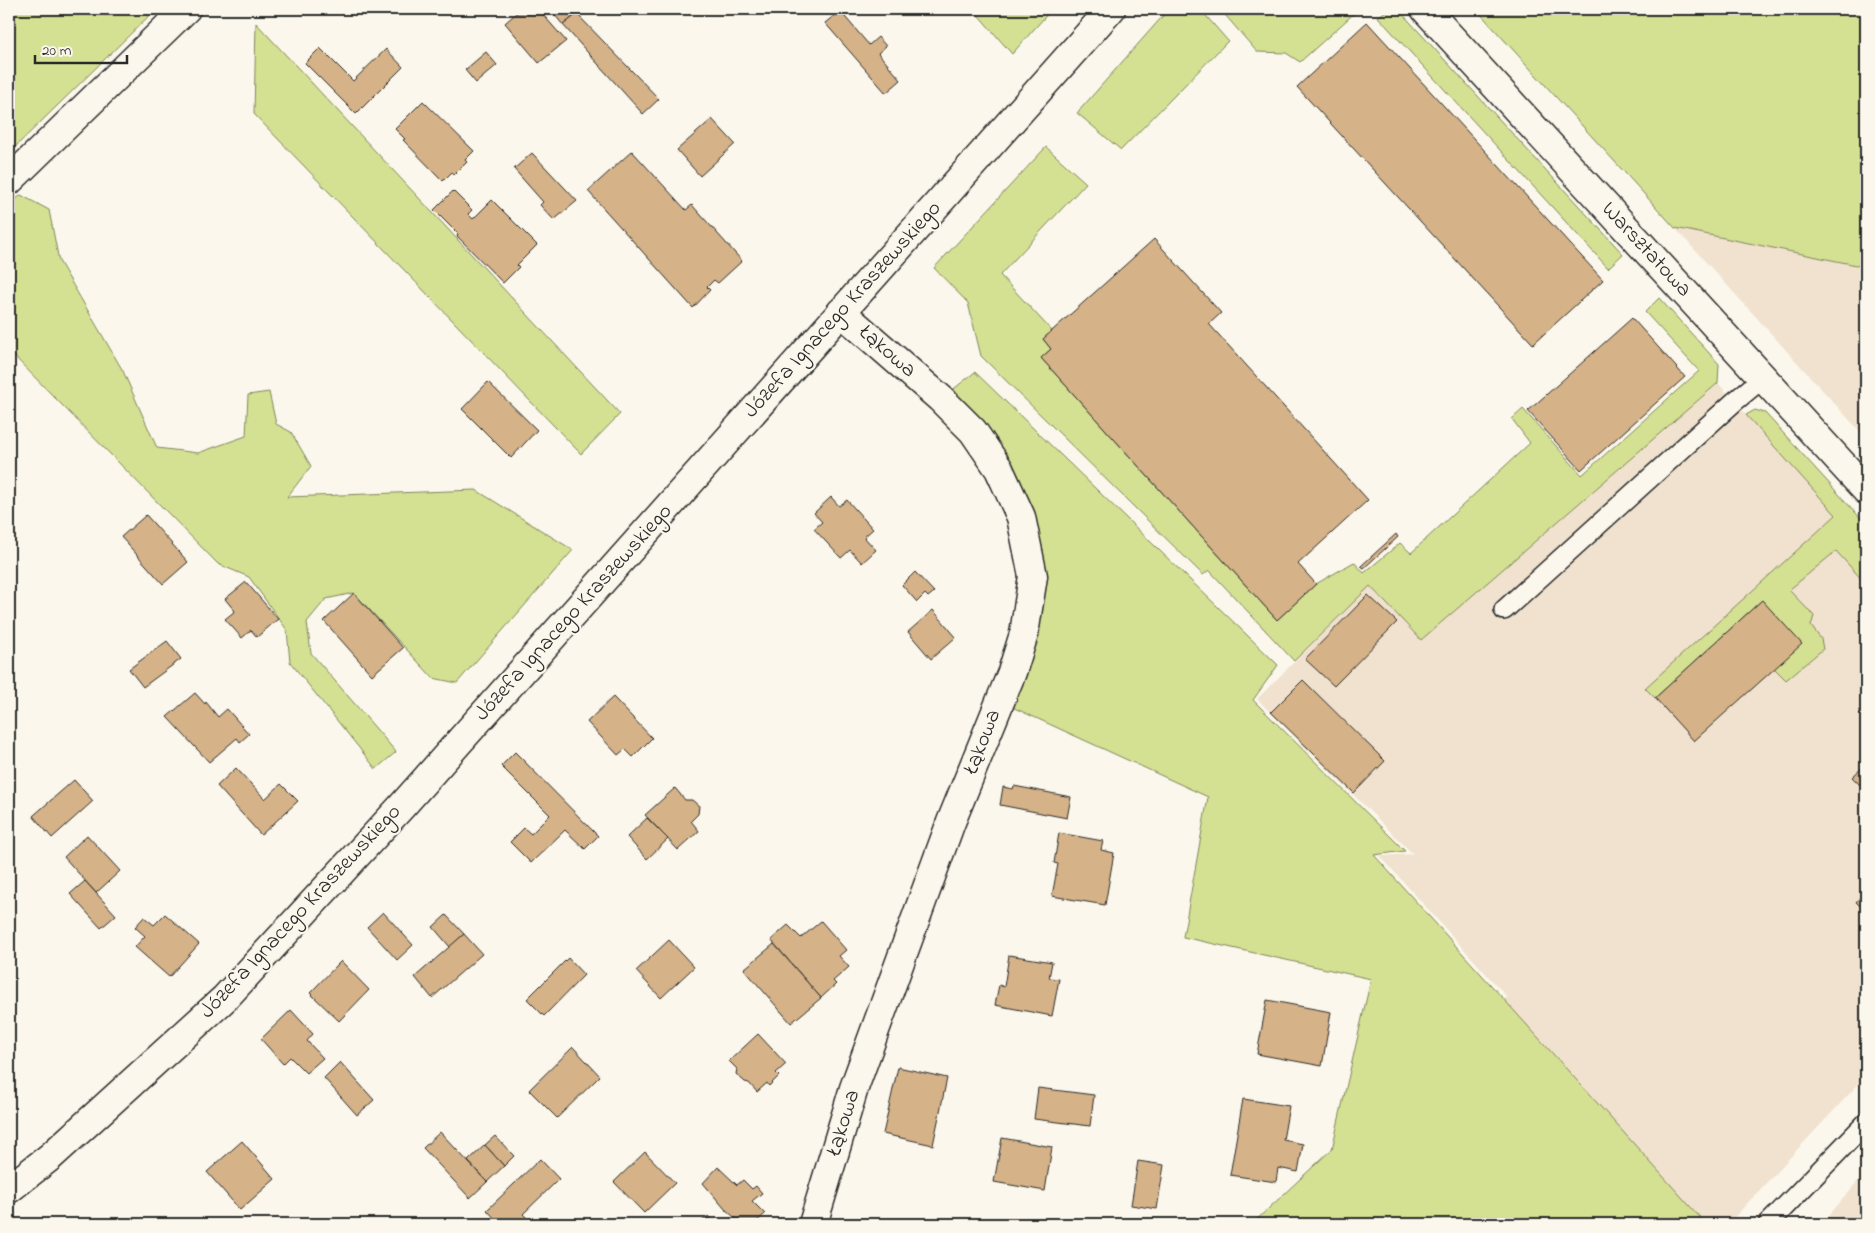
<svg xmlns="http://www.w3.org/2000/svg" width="1875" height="1233" font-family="'Indie Flower',sans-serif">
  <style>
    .built { fill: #f0e2ce }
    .green { fill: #d4e092; stroke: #80865e }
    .building { fill: #d5b287; stroke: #2b2b2b }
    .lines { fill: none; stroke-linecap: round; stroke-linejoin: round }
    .lane-casing { stroke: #2b2b2b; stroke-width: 22 }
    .street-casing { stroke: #2b2b2b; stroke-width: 31 }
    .secondary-casing { stroke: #2b2b2b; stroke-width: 31 }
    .lane { stroke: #fbf7ec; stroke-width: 19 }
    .street { stroke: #fbf7ec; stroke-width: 28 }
    .secondary { stroke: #fbf7ec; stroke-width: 28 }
    .labels { text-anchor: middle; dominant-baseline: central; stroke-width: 4.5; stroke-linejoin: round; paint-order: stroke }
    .street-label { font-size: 22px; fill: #2b2b2b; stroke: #fbf7ec }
  </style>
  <rect width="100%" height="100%" fill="#fbf7ec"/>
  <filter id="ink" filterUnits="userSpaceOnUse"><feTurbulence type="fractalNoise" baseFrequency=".02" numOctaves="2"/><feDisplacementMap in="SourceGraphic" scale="10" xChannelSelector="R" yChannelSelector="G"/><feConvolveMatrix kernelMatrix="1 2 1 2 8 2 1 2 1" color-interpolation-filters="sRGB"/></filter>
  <g filter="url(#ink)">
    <!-- built -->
    <g class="built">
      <polygon points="1675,228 1866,267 1866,438"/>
      <polygon points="1718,383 1866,548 1866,1076 1728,1224 1256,1224 1283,1198 1507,997 1380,856 1413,854 1257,699 1370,586 1421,640"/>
      <polygon points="1866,1171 1866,1224 1822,1224"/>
    </g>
    <!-- green -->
    <g class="green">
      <polygon points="9,9 156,9 9,153"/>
      <polygon points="973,9 1052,9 1012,54"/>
      <polygon points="1169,9 1200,9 1228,41 1121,150 1077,113"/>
      <polygon points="1220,9 1359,9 1300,62 1286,53 1257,52"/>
      <polygon points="1388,9 1398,9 1623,254 1608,268 1378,17"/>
      <polygon points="1476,9 1851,9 1866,12 1866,267 1675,228"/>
      <polygon points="256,23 620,414 581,454 254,114"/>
      <polygon points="1046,147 1086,183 1000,275 1052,331 1043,339 1051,349 1041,358 1277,620 1316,584 1354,562 1364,573 1400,543 1411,553 1530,443 1512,419 1523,409 1582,475 1699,371 1645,312 1659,298 1719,364 1718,383 1421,640 1370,586 1294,661 1209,570 1203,575 981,356 968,303 934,268"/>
      <polygon points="21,195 49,210 59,261 123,371 157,448 198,453 246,436 248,395 269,392 276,424 291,432 311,466 287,497 476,490 573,550 457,683 433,678 354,593 326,599 307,622 311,653 396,752 376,769 290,662 287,630 249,577 218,564 9,351 9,205"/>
      <polygon points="975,372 1278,665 1253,700 1405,851 1374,855 1706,1224 1252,1224 1332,1149 1371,979 1183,937 1208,797 999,701 1024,634 1021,517 941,399"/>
      <polygon points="1755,410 1765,413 1866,524 1866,584 1836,551 1789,590 1814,616 1811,626 1821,639 1823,649 1786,680 1774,668 1762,600 1655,698 1645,688 1836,515 1746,415"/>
    </g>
    <!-- building -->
    <g class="building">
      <polygon points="521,9 538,9 566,41 539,63 505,23"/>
      <polygon points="550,9 583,9 563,25"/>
      <polygon points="840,11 869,45 878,37 886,46 878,53 901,80 886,93 825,23"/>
      <polygon points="577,14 659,99 643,114 563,25"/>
      <polygon points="1367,22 1603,280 1533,344 1297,87"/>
      <polygon points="320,48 353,81 386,49 403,67 356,114 305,63"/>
      <polygon points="486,52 497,65 476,83 465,70"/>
      <polygon points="423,101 474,151 465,160 467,162 454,175 452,172 443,181 403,140 405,139 395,129"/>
      <polygon points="712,119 735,144 700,176 677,150"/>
      <polygon points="632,151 686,210 692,205 742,261 718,283 714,280 707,287 710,290 693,308 588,191"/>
      <polygon points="532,153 577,201 554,220 540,205 543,202 514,169"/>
      <polygon points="453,191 472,210 468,214 473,219 492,200 537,245 517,265 519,267 503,283 457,236 458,234 434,210"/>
      <polygon points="1154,239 1221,313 1209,324 1368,500 1298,564 1316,584 1277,620 1041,358 1051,349 1043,339"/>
      <polygon points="1632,318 1685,377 1581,470 1528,411"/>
      <polygon points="488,382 537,430 511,458 462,409"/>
      <polygon points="831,497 839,506 847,500 873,529 864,537 876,550 862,563 850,550 841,558 814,529 822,522 814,513"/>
      <polygon points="146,515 188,562 163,584 121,537"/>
      <polygon points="1396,534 1398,537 1364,568 1361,566"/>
      <polygon points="915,572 934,592 928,597 925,594 917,602 902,585"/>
      <polygon points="246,582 278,619 257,637 251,630 242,638 225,619 235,611 225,599"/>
      <polygon points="354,593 403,648 372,675 324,621"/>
      <polygon points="1368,595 1397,622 1334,686 1305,659"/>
      <polygon points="1762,600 1802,644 1694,741 1655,698"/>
      <polygon points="933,610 956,637 931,659 908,632"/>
      <polygon points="167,641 181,659 143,687 129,669"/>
      <polygon points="1303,680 1385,761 1354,793 1271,712"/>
      <polygon points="195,693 205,704 206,702 218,717 227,709 249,734 240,742 237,738 209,762 167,717"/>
      <polygon points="613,697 652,738 633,757 625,749 618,755 587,722"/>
      <polygon points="515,752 598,836 585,849 565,830 531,863 510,842 524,828 531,834 550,815 501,766"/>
      <polygon points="1863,767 1866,770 1866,778 1860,785 1852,777"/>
      <polygon points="236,768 265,799 281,784 298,801 261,835 217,786"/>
      <polygon points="74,780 93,801 52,838 33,816"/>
      <polygon points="1014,786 1071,797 1067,818 1000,805 1003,787 1013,789"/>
      <polygon points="675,788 685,800 692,800 699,806 698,814 691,821 699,831 678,850 645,815"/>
      <polygon points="647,818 668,839 647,859 627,837"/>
      <polygon points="1059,833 1103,841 1101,850 1114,853 1105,905 1052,896 1058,864 1054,863"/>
      <polygon points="87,835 120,871 96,893 64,857"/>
      <polygon points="85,881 116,915 101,928 70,894"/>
      <polygon points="1866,891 1866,912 1856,902"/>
      <polygon points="383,912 413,945 397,960 367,927"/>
      <polygon points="165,914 199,944 169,977 135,947 145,936 135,927 144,917 154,925"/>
      <polygon points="446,915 464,934 450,947 433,927"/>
      <polygon points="821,921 846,950 839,956 849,967 833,981 836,984 821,998 771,940 788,925 801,938"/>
      <polygon points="464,934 482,954 432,998 415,977"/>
      <polygon points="669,940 694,967 661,998 636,971"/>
      <polygon points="774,944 821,998 791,1023 744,969"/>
      <polygon points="1009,955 1052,962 1049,978 1059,979 1052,1016 995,1005 999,985 1004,987"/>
      <polygon points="568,958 584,975 544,1016 527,999"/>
      <polygon points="341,961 369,990 339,1021 310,993"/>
      <polygon points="1267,1000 1331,1012 1322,1066 1257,1054"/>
      <polygon points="291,1010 313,1034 307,1041 323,1058 306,1073 290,1057 283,1064 261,1039"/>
      <polygon points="758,1034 786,1064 776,1073 779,1076 769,1086 767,1083 757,1092 749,1083 745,1082 736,1074 737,1069 729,1061"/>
      <polygon points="573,1047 600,1076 557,1118 529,1090"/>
      <polygon points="340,1062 374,1100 357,1115 324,1078"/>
      <polygon points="898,1067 947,1078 933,1145 883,1134"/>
      <polygon points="1038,1088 1094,1095 1090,1126 1034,1119"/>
      <polygon points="1243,1099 1289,1106 1283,1140 1303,1144 1298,1172 1278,1168 1276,1182 1230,1175"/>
      <polygon points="440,1132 487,1182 470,1198 423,1148"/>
      <polygon points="495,1136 514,1156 504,1166 485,1145"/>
      <polygon points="1002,1138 1052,1147 1045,1191 994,1182"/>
      <polygon points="242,1141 275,1179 240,1210 207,1172"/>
      <polygon points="485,1145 504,1166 487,1182 468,1161"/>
      <polygon points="645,1152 675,1183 644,1213 614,1182"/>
      <polygon points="540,1159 559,1179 523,1214 533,1224 500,1224 487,1210"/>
      <polygon points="1138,1161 1164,1165 1157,1209 1131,1205"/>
      <polygon points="718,1167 737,1185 743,1180 752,1189 756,1186 762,1193 752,1201 765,1214 754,1224 742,1224 725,1209 703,1183"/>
      <polygon points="708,1216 715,1224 699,1224"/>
    </g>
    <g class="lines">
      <!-- lane casing -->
      <g class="lane-casing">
        <g id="lane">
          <polyline points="1504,610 1734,402 1764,377"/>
          <polyline points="1768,1224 1866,1123"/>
        </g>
      </g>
      <!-- street casing -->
      <g class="street-casing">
        <g id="street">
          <polyline points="1425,9 1866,490"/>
          <polyline points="9,181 186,9"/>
          <polyline points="813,1224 854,1088 951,822 1012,672 1024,634 1033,576 1021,517 999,469 973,431 941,399 841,312"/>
        </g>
      </g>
      <!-- secondary casing -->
      <g class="secondary-casing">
        <polyline id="secondary" points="9,1189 50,1157 225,998 402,806 1111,9"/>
      </g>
      <!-- lane -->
      <use href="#lane" class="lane"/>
      <!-- street -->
      <use href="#street" class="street"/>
      <!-- secondary -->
      <use href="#secondary" class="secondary"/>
    </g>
  </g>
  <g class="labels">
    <!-- street labels -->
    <g class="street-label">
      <text transform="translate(1646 250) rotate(47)">Warsztatowa</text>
      <text transform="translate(843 310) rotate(-48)">Józefa Ignacego Kraszewskiego</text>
      <text transform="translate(887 352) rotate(41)">Łąkowa</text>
      <text transform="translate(574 613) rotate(-48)">Józefa Ignacego Kraszewskiego</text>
      <text transform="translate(983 742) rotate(-69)">Łąkowa</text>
      <text transform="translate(301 912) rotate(-47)">Józefa Ignacego Kraszewskiego</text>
      <text transform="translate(844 1123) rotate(-73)">Łąkowa</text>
    </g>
  </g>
  <!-- margin -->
  <rect width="1875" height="1233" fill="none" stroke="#fbf7ec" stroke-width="30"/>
  <rect x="15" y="15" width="1845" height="1203" fill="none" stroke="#2b2b2b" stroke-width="2" filter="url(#ink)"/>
  <!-- scale -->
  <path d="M35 55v8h92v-8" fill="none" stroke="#2b2b2b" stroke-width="2.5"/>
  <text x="42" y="55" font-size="15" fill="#2b2b2b" stroke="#fbf7ec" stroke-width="4" paint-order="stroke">20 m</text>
</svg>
